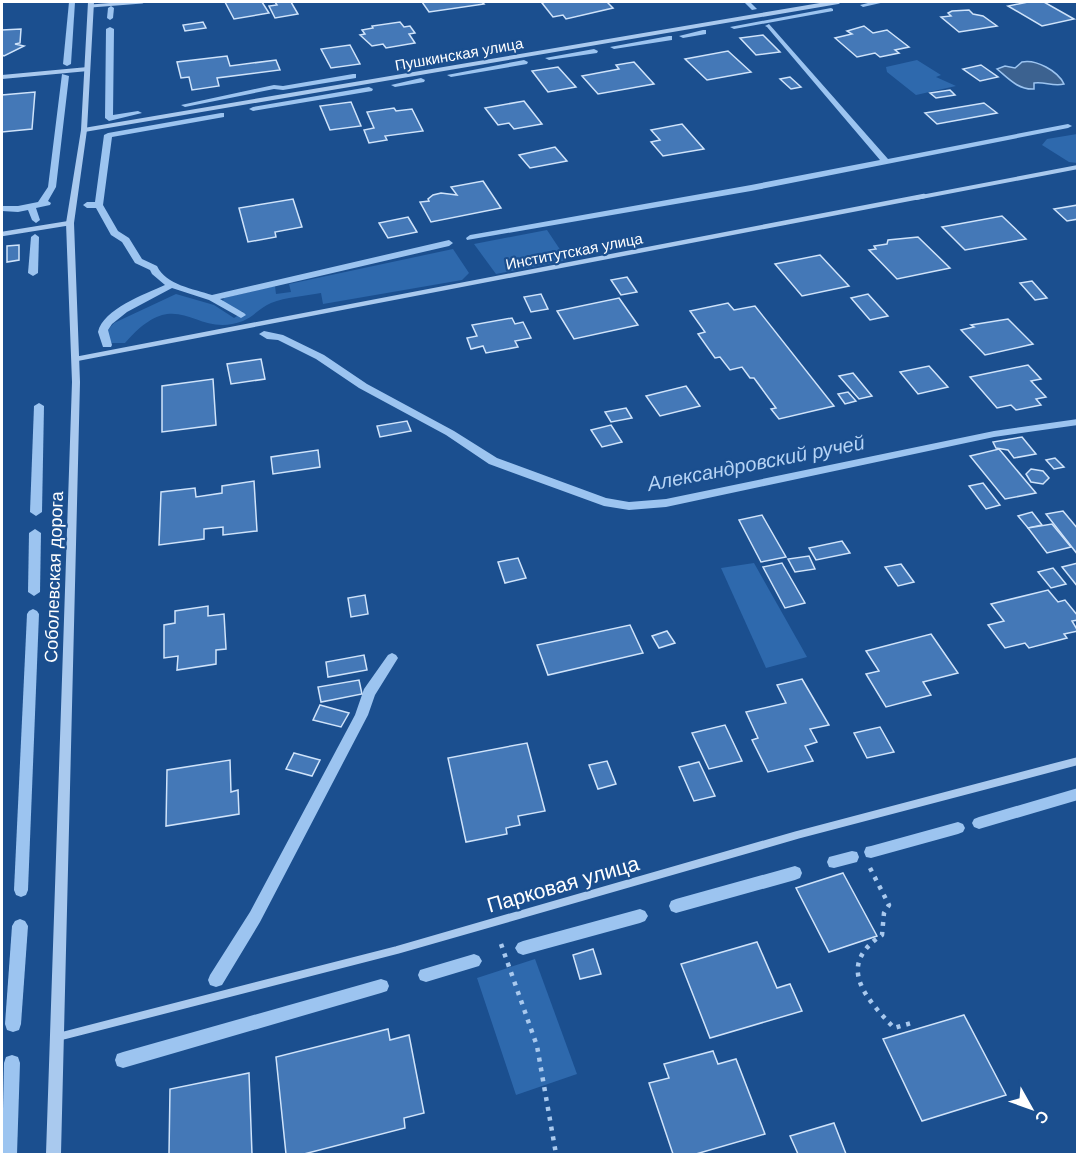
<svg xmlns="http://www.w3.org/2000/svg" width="1079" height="1156" font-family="Arial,sans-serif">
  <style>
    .green { fill: #2e69ad }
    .water { fill: #3c6290; stroke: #9cc4f0; stroke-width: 1.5 }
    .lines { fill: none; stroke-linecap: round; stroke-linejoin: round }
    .stream { fill: #9cc4f0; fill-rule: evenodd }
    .building { fill: #4478b7; stroke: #cfe3fa; stroke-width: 1.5 }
    .path { stroke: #a9c9ee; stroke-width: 4.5; stroke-dasharray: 4 6; stroke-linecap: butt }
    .service { stroke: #a9c9ee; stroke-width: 3 }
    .minor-far2 { stroke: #a9c9ee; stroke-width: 4 }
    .minor-far1 { stroke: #a9c9ee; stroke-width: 4.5 }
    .minor { stroke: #a9c9ee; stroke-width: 8 }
    .tertiary { fill: #a9c9ee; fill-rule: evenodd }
    .labels { text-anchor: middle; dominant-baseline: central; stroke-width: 4.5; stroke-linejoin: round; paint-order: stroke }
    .far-street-label { font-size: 15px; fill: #fff; stroke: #1b4f8f }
    .street-label { font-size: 18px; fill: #fff; stroke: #1b4f8f }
    .water-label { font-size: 20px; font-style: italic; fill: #b5d3f5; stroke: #1b4f8f }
    .near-street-label { font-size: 21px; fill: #fff; stroke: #1b4f8f }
  </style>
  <rect width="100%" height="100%" fill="#1b4f8f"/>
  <!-- green -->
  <g class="green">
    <polygon points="917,60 941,75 936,77 956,86 916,95 887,72 886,67"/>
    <polygon points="1077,134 1077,163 1069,162 1042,145 1047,139"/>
    <polygon points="547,230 567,260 496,274 474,244"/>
    <path d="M453,249L469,273L462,280L323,304L321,293C305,296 286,297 271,303C261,307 253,317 243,321C193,340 179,281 125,343H112L107,338V331L114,323L176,294L214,305L234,318L244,312L221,305L224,298L275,286L276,294L291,292L289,284Z"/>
    <polygon points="754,563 807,657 766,668 721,568"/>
    <polygon points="535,959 577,1074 516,1095 477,978"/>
  </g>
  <!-- water -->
  <path class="water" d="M1022,62C1036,59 1058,71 1064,84C1053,87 1044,81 1034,83V89C1018,90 1008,78 997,69L1005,66L1015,68Z"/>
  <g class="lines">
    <!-- stream -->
    <g class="stream">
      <polygon points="69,2 75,2 71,64 67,66 63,64"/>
      <polygon points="744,2 750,2 757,9 752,10"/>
      <polygon points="872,2 885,2 863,7 860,5"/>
      <polygon points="111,6 114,8 113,18 110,20 107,18 108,8"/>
      <polygon points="831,8 833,9 833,11 734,29 730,27"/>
      <polygon points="769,24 888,159 1068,124 1072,126 1068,128 751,191 467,240 466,238 470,235 751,185 880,160 767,27 765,26"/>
      <polygon points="110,27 114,29 113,115 138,111 142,113 109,121 105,118 106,29"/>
      <polygon points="703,30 706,30 706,34 683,38 679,36"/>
      <polygon points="669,36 672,36 672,40 614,49 610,47"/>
      <polygon points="594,49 598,51 597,53 549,60 545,58"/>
      <polygon points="476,53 480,55 479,57 404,69 400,67"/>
      <polygon points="524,60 528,62 527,64 451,77 447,75"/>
      <polygon points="62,74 69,76 56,187 48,201 51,203 50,205 36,208 40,220 36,223 32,220 28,210 18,212 2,211 2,206 18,206 38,202 48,187"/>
      <polygon points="353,74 356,74 356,78 283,90 274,89 185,107 181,105 274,85 283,86"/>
      <polygon points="421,78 425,80 424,82 395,87 391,85"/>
      <polygon points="369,87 373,89 372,91 253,111 249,109 253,107"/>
      <path d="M221,113H224V117L112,137L103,205L118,231L129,238L142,259L157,266C166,285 194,289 212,295L449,240L453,243L449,246L220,299L244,313L246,315L241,318L209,300L172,288L127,312L112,324L108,330L112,345L111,347H103L98,332C103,309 145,294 165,285L152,274L150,270L135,263L122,242L111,235L96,208H87L83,205L87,202H95L104,135L108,133Z"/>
      <polygon points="35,234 39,237 38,273 33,276 28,273 31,237"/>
      <polygon points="264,331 283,335 324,355 367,384 454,431 497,458 606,498 629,502 666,499 994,431 1078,419 1078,425 994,437 666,507 629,510 604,506 489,464 446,435 359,388 316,359 278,340 267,339 259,334"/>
      <polygon points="39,403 44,406 42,512 36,516 30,512 34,406"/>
      <polygon points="35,529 41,533 40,592 34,596 28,592 29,533"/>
      <polygon points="33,609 37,611 39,614 28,890 26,895 21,897 16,895 14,890 27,614 29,611"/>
      <polygon points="392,653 396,655 398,658 375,695 368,715 260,922 222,985 216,987 210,985 208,980 210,975 250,912 355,715 364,689 388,655"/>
      <polygon points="1078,788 1078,800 979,829 974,827 972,823 974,819 979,817"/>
      <polygon points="958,822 963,824 965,828 963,832 958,834 871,858 866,857 864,852 866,847 871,846"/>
      <polygon points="852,851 857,852 859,857 857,862 834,868 829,867 827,862 829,857"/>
      <polygon points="795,866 800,868 802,873 800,878 795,880 676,913 671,911 669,906 671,901 676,899"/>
      <polygon points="640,909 645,911 648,916 645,921 640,923 523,955 518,953 515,948 518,943 523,941"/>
      <polygon points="20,919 25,921 28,926 21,1024 19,1030 13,1032 7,1030 5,1024 12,926 15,921"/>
      <polygon points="474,954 479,956 482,961 479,966 426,982 420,980 418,975 420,970"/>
      <polygon points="381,979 387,981 389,986 387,991 381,993 123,1068 117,1066 115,1060 117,1054 123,1052"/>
      <polygon points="12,1055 18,1057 20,1063 17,1154 2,1154 4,1063 6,1057"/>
    </g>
  </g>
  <!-- building -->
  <g class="building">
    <polygon points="225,2 262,2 269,13 234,19"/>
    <polygon points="275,2 291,2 298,14 275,18 269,6 277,5"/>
    <polygon points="422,2 482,2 484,4 429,12"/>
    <polygon points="545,2 607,2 613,8 566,19 563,15 553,17 542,3"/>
    <polygon points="1028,2 1044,2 1074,19 1042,26 1008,6"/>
    <polygon points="969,10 973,14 983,16 997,26 959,32 941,17 951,16 948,13 952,11"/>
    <polygon points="203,22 206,28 185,31 183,25"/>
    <polygon points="400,22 404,27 410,26 415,33 409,34 415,43 386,48 383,44 372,46 360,35 365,34 362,30 373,28 372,26"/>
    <polygon points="864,26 873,33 887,30 909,47 895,50 899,53 880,57 875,53 857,57 835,38 852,34 847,31"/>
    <polygon points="21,29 20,43 15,44 24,46 4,56 2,55 2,30"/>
    <polygon points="763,35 780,52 756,55 740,38"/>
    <polygon points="350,45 360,64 331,68 321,49"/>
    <polygon points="728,51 751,72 707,80 685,59"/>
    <polygon points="227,56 230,66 276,60 280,70 217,78 219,86 192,90 189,77 181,78 177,62"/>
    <polygon points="634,62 654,84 598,94 582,76 619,69 616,65"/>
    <polygon points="981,65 998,77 980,81 963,69"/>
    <polygon points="558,67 576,87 548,92 532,71"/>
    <polygon points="790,77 801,87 791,89 780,79"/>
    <polygon points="950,90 955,95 936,98 930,93"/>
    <polygon points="35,92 32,129 2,132 2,95"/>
    <polygon points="524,101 542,124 514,129 509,123 498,125 485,108"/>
    <polygon points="351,102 361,126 330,130 320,106"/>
    <polygon points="984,103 997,113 937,124 925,113"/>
    <polygon points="394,108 396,111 412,109 423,131 385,136 387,140 369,143 364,130 374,128 367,112"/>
    <polygon points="682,124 704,149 663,156 651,142 660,140 651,130"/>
    <polygon points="555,147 567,161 530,168 519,155"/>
    <polygon points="483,181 501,208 431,222 420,202 429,201 428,199 433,195 441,193 457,195 451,187"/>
    <polygon points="293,199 302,227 275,232 276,237 248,242 239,208"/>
    <polygon points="1078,205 1078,219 1067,221 1054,209"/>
    <polygon points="1002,216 1026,239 965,250 942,227"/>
    <polygon points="408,217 417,232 388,238 379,223"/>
    <polygon points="918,237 950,268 897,279 869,250 876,249 874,246 887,244 888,240"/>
    <polygon points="19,245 19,260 7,262 7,246"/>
    <polygon points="820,255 849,286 802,296 775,264"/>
    <polygon points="627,277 637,292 621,295 611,280"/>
    <polygon points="1032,281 1047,298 1035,300 1020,283"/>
    <polygon points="541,294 548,309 531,312 524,297"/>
    <polygon points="868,294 888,316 870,320 851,298"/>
    <polygon points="619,298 638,325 574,339 557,311"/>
    <polygon points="728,303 734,310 755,306 834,406 779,419 771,409 776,408 754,378 750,378 742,367 730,370 720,357 715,358 698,334 705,332 690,311"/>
    <polygon points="512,318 515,324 523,322 531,338 515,341 518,347 486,353 483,346 471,349 467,338 477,336 472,325"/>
    <polygon points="1008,319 1033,344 985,355 961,330 974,327 971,325"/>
    <polygon points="261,359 265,379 231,384 227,364"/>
    <polygon points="1028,365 1041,379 1031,381 1046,397 1036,399 1041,405 1016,410 1011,405 997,408 970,377"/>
    <polygon points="929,366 948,387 918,394 900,372"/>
    <polygon points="853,373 872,396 859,399 839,376"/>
    <polygon points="213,379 216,425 162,432 162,386"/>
    <polygon points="686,386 700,406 660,416 646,396"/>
    <polygon points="848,392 856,401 845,404 838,394"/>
    <polygon points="626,408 632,418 611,422 605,412"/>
    <polygon points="407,421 411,431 380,437 377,426"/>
    <polygon points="611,425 622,442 602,447 591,430"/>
    <polygon points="1022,437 1036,454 1014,458 1008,450 996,448 993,442"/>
    <polygon points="999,449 1036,493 1005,499 970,456"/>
    <polygon points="318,450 320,467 273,474 271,457"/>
    <polygon points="1055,458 1064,467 1054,469 1046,460"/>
    <polygon points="1031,469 1043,471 1049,478 1043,484 1031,482 1026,474"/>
    <polygon points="254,481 257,531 223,535 223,527 204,529 204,539 159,545 161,492 195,488 196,497 222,493 222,486"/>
    <polygon points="983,483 1000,505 986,509 969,486"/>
    <polygon points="1063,511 1078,529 1078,555 1046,514"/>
    <polygon points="1032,512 1042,525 1028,528 1018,516"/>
    <polygon points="762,515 786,557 761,562 739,520"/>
    <polygon points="1052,524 1071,547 1047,553 1028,528"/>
    <polygon points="842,541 850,553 816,560 809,548"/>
    <polygon points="809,556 815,569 795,572 788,559"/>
    <polygon points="518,558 526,578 505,583 498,562"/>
    <polygon points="782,563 805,603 785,608 763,567"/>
    <polygon points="1078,563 1078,587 1062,567"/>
    <polygon points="901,564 914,582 898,586 885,567"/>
    <polygon points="1053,568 1066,584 1051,588 1038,572"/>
    <polygon points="1048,590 1058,602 1065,600 1078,616 1078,620 1072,621 1078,631 1064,634 1067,638 1029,648 1025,643 1005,648 988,625 1004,621 991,604"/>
    <polygon points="365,595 368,614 351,617 348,598"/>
    <polygon points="208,606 208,616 224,614 226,649 216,650 216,664 177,670 178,656 164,658 164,625 175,623 175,611"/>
    <polygon points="630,625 643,653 548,675 537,645"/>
    <polygon points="667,631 675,643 659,648 652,636"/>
    <polygon points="931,634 958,673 923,682 931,695 886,707 866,674 879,671 866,651"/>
    <polygon points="364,655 367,670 328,677 326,662"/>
    <polygon points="802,679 829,725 810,729 817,742 805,746 813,761 768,772 752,740 758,738 746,712 786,703 777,685"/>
    <polygon points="359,680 362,694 321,702 318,687"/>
    <polygon points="320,705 349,713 341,727 313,720"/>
    <polygon points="725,725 742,761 709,769 692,733"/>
    <polygon points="880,727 894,752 867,758 854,733"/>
    <polygon points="527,743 545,811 518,816 520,825 506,828 507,834 466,842 448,758"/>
    <polygon points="294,753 320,760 312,776 286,769"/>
    <polygon points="230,760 231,792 238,790 239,814 166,826 167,770"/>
    <polygon points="607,761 616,784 598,789 589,765"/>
    <polygon points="699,762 715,796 694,801 679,767"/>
    <polygon points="843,873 877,936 829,952 796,888"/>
    <polygon points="757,942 777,988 790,984 802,1011 710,1038 681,964"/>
    <polygon points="593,949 601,974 580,979 573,955"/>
    <polygon points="964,1015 1006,1095 922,1121 883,1039"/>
    <polygon points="388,1029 390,1040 409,1035 424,1113 404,1118 405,1128 304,1154 286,1154 276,1057"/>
    <polygon points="713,1051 718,1064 736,1059 765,1134 696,1154 673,1154 649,1083 669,1078 664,1064"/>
    <polygon points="249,1073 252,1154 169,1154 170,1089"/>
    <polygon points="834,1123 846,1154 798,1154 790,1136"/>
  </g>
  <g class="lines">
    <!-- path -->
    <g class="path">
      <path d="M870,868L889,905L884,913L882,935C835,966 866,998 894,1028L915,1022"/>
      <polyline points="501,944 537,1046 556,1154"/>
    </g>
    <!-- service -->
    <polyline class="service" points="91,6 142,2"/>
    <!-- minor-far2 -->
    <g class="minor-far2">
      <polyline points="2,77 88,69"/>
      <polyline points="84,130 838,2"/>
      <polyline points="916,198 1078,167"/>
    </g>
    <!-- minor-far1 -->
    <g class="minor-far1">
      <polyline points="2,234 70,223"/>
      <polyline points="76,359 924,196"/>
    </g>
    <!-- minor -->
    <polyline class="minor" points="58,1037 397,950 797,835 1078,761"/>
    <!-- tertiary -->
    <polygon class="tertiary" points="88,2 94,2 87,130 74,223 80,382 61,1154 46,1154 72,382 66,223 81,130"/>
  </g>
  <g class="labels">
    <!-- far-street labels -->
    <g class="far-street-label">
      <text transform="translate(459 54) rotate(-10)">Пушкинская улица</text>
      <text transform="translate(574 251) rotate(-11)">Институтская улица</text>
    </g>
    <!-- street labels -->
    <g class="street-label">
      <text transform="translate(54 577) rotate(-88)">Соболевская дорога</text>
    </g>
    <!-- water labels -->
    <g class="water-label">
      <text transform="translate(756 463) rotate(-11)">Александровский ручей</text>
    </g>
    <!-- near-street labels -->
    <g class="near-street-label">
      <text transform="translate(563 884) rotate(-16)">Парковая улица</text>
    </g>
  </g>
  <!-- border -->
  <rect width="1079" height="1156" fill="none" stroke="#ffffff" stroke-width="6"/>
  <!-- north arrow -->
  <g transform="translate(1031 1108) rotate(130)" stroke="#1b4f8f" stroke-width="4.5" paint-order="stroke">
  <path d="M0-4.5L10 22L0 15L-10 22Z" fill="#ffffff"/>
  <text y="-9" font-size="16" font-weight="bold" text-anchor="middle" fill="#ffffff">С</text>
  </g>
</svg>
